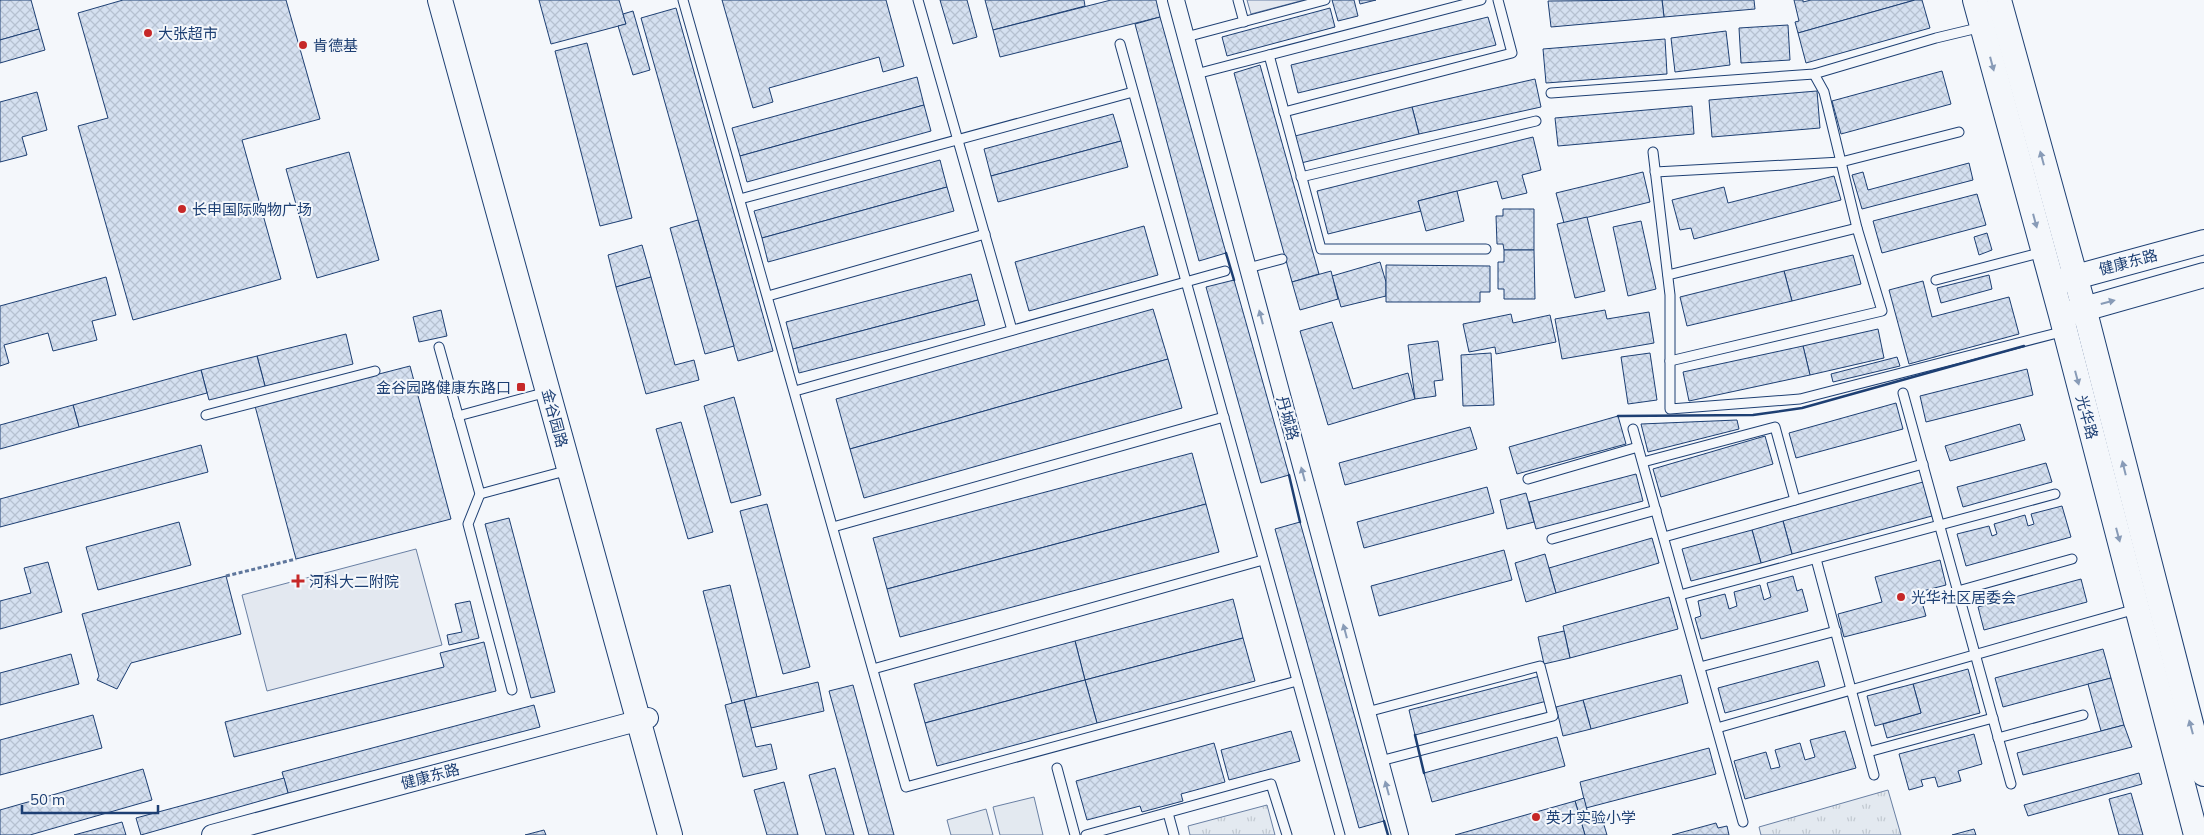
<svg xmlns="http://www.w3.org/2000/svg" width="2204" height="835" font-family="Mulish,'Noto Sans SC',sans-serif">
  <style>
    .grass { fill: url(#grass-tufts); stroke: #687fa3 }
    .pitch { fill: #e3e9f0; stroke: #687fa3 }
    .parking { fill: #e3e8f0; stroke: #687fa3 }
    .building { fill: url(#building-cross-hatch); stroke: #1d3f73 }
    .lines { fill: none; stroke-linecap: round; stroke-linejoin: round }
    .service-casing { stroke: #1d3f73; stroke-width: 11 }
    .minor-casing { stroke: #1d3f73; stroke-width: 18 }
    .tertiary-casing { stroke: #1d3f73; stroke-width: 22 }
    .secondary-casing { stroke: #1d3f73; stroke-width: 26 }
    .path { stroke: #5e769c; stroke-width: 3; stroke-dasharray: 4 2.5; stroke-linecap: butt }
    .service { stroke: #f4f7fb; stroke-width: 9 }
    .minor { stroke: #f4f7fb; stroke-width: 16 }
    .tertiary { stroke: #f4f7fb; stroke-width: 20 }
    .secondary { stroke: #f4f7fb; stroke-width: 24 }
    .wall { stroke: #1d3f73; stroke-width: 2.5 }
    .oneway { fill: #889bb7 }
    .poi-dot { fill: #c62828; stroke: #f4f7fb; stroke-width: 2 }
    .labels { text-anchor: middle; dominant-baseline: central; stroke-width: 4; stroke-linejoin: round; paint-order: stroke }
    .poi-label { font-size: 15px; fill: #1d3f73; stroke: #f4f7fb; text-anchor: start }
    .street-label { font-size: 15px; fill: #1d3f73; stroke: #f4f7fb }
  </style>
  <defs>
    <pattern id="grass-tufts" width="24" height="20" patternUnits="userSpaceOnUse" patternTransform="scale(1.25)"><rect width="24" height="20" fill="#e3e9f0"/><path d="M3 7l-1-3M5 7V3M7 7l1-3M15 17l-1-3M17 17v-4M19 17l1-3" fill="none" stroke="#c2c9d1"/></pattern>
    <pattern id="building-cross-hatch" width="8" height="8" patternUnits="userSpaceOnUse" patternTransform="scale(1.25)"><rect width="8" height="8" fill="#d5e0f0"/><path d="M0 0l8 8M0 8l8-8" fill="none" stroke="#b6c1d1"/></pattern>
  </defs>
  <rect width="100%" height="100%" fill="#f4f7fb"/>
  <!-- grass -->
  <g class="grass">
    <polygon points="1888,790 1901,835 1761,835 1759,827"/>
    <polygon points="1267,805 1275,835 1190,835 1188,826"/>
  </g>
  <!-- pitch -->
  <g class="pitch">
    <polygon points="1034,797 1043,835 1000,835 993,807"/>
    <polygon points="986,809 993,835 951,835 947,820"/>
  </g>
  <!-- parking -->
  <g class="parking">
    <polygon points="1247,0 1304,0 1251,14"/>
    <polygon points="416,549 442,645 267,691 242,595"/>
  </g>
  <!-- building -->
  <g class="building">
    <polygon points="0,0 31,0 39,29 0,40"/>
    <polygon points="123,0 286,0 320,119 242,140 281,279 133,320 78,126 108,118 78,13"/>
    <polygon points="539,0 619,0 626,24 551,44"/>
    <polygon points="722,0 886,0 904,66 883,72 879,57 769,88 773,102 753,108"/>
    <polygon points="940,0 967,0 977,37 953,44"/>
    <polygon points="985,0 1084,0 1085,6 993,30"/>
    <polygon points="1111,0 1156,0 1160,17 1000,57 993,30"/>
    <polygon points="1332,0 1354,0 1358,16 1338,21"/>
    <polygon points="1359,0 1376,0 1360,4"/>
    <polygon points="1662,0 1754,0 1755,9 1664,17"/>
    <polygon points="1662,0 1664,17 1551,27 1548,1"/>
    <polygon points="1794,0 1803,0 1803,2 1811,0 1915,0 1798,33 1795,22 1799,21"/>
    <polygon points="1915,0 1922,0 1930,28 1806,63 1798,33"/>
    <polygon points="676,8 773,351 738,361 641,18"/>
    <polygon points="1330,8 1335,27 1227,56 1222,37"/>
    <polygon points="633,11 650,70 633,75 618,26 626,24 623,14"/>
    <polygon points="1160,17 1226,253 1199,261 1135,24"/>
    <polygon points="1488,17 1496,45 1298,93 1291,65"/>
    <polygon points="1788,25 1790,60 1741,63 1739,28"/>
    <polygon points="39,29 45,50 0,63 0,40"/>
    <polygon points="1726,31 1730,65 1675,72 1671,38"/>
    <polygon points="1665,39 1667,74 1546,83 1543,49"/>
    <polygon points="587,43 632,218 600,226 555,51"/>
    <polygon points="1260,65 1319,274 1292,282 1234,73"/>
    <polygon points="1942,71 1951,104 1841,134 1832,101"/>
    <polygon points="917,77 924,105 740,156 732,128"/>
    <polygon points="1535,79 1541,107 1419,134 1412,107"/>
    <polygon points="1817,91 1820,128 1712,137 1709,100"/>
    <polygon points="37,92 47,130 22,137 27,155 0,162 0,102"/>
    <polygon points="924,105 931,131 747,182 740,156"/>
    <polygon points="1692,106 1694,134 1558,146 1555,118"/>
    <polygon points="1412,107 1419,134 1301,163 1295,136"/>
    <polygon points="1113,114 1121,141 991,176 984,149"/>
    <polygon points="1533,137 1541,170 1522,175 1527,193 1502,199 1497,181 1418,201 1421,211 1328,234 1317,191"/>
    <polygon points="1121,141 1128,167 998,202 991,176"/>
    <polygon points="349,152 379,260 317,278 286,169"/>
    <polygon points="940,160 947,187 762,238 754,211"/>
    <polygon points="1969,163 1973,180 1862,209 1852,175 1863,172 1868,190"/>
    <polygon points="1643,172 1650,202 1564,223 1556,193"/>
    <polygon points="1834,176 1841,200 1694,239 1691,228 1680,230 1672,200 1724,187 1728,203"/>
    <polygon points="947,187 954,211 768,262 762,238"/>
    <polygon points="1457,191 1464,221 1426,231 1418,201"/>
    <polygon points="1977,194 1986,225 1882,253 1873,221"/>
    <polygon points="1503,209 1534,209 1534,250 1504,250 1503,244 1497,244 1496,216 1503,216"/>
    <polygon points="1587,217 1605,291 1575,298 1557,224"/>
    <polygon points="698,220 734,346 705,354 670,228"/>
    <polygon points="1641,221 1656,289 1628,296 1613,227"/>
    <polygon points="1144,226 1158,275 1029,311 1015,262"/>
    <polygon points="1987,233 1992,250 1979,255 1974,237"/>
    <polygon points="642,245 651,277 616,287 608,255"/>
    <polygon points="1504,250 1534,250 1535,299 1504,299 1504,289 1498,289 1498,262 1504,262"/>
    <polygon points="1853,255 1861,284 1792,301 1784,271"/>
    <polygon points="1380,262 1386,282 1386,296 1341,307 1332,276"/>
    <polygon points="1386,265 1490,266 1490,292 1480,292 1480,302 1386,302"/>
    <polygon points="1331,271 1338,299 1300,310 1292,282"/>
    <polygon points="1784,271 1792,301 1687,326 1680,297"/>
    <polygon points="971,274 978,300 793,349 786,322"/>
    <polygon points="1989,275 1992,289 1941,303 1937,288"/>
    <polygon points="106,277 116,315 92,321 97,340 53,351 48,333 4,345 9,363 0,366 0,306"/>
    <polygon points="651,277 675,365 694,360 699,380 646,394 616,287"/>
    <polygon points="1234,280 1289,475 1261,483 1206,287"/>
    <polygon points="1923,281 1932,317 2009,297 2019,334 1909,364 1889,290"/>
    <polygon points="978,300 985,325 799,373 793,349"/>
    <polygon points="1153,309 1168,359 850,449 836,399"/>
    <polygon points="441,310 447,336 419,342 413,317"/>
    <polygon points="1605,310 1607,319 1649,312 1654,343 1562,359 1555,319"/>
    <polygon points="1511,314 1513,323 1550,315 1556,342 1496,354 1495,347 1469,352 1463,324"/>
    <polygon points="1332,322 1353,389 1408,373 1415,399 1328,425 1300,331"/>
    <polygon points="1878,329 1884,358 1810,375 1803,346"/>
    <polygon points="346,334 353,364 265,386 257,356"/>
    <polygon points="1438,341 1443,380 1434,381 1436,396 1415,399 1408,345"/>
    <polygon points="1803,346 1810,375 1689,401 1683,372"/>
    <polygon points="1491,353 1494,405 1463,406 1461,355"/>
    <polygon points="1650,353 1657,400 1628,404 1621,357"/>
    <polygon points="257,356 265,386 209,400 201,370"/>
    <polygon points="1897,357 1900,366 1833,382 1831,374"/>
    <polygon points="1168,359 1182,408 864,498 850,449"/>
    <polygon points="410,366 451,519 296,559 255,406"/>
    <polygon points="2027,369 2033,395 1926,422 1920,396"/>
    <polygon points="201,370 207,393 79,427 73,405"/>
    <polygon points="734,397 761,495 731,503 704,406"/>
    <polygon points="1896,403 1903,429 1796,458 1789,433"/>
    <polygon points="73,405 79,427 0,449 0,425"/>
    <polygon points="1618,416 1626,444 1517,474 1509,447"/>
    <polygon points="1737,420 1739,429 1648,452 1641,424"/>
    <polygon points="681,422 713,532 688,539 656,429"/>
    <polygon points="2020,424 2025,440 1950,461 1945,446"/>
    <polygon points="1470,427 1477,449 1345,485 1339,463"/>
    <polygon points="1765,436 1773,464 1661,497 1653,469"/>
    <polygon points="201,445 208,472 0,527 0,499"/>
    <polygon points="1192,453 1206,504 887,589 873,538"/>
    <polygon points="2046,463 2052,482 1963,507 1957,487"/>
    <polygon points="1636,474 1643,501 1536,529 1529,502"/>
    <polygon points="1923,482 1932,516 1792,554 1783,521"/>
    <polygon points="1487,487 1494,513 1364,548 1357,522"/>
    <polygon points="1526,493 1534,522 1507,529 1500,500"/>
    <polygon points="767,504 810,667 783,674 740,511"/>
    <polygon points="1206,504 1219,552 900,637 887,589"/>
    <polygon points="2062,506 2071,537 1966,566 1957,534 1989,526 1992,536 1997,534 1994,524 2025,515 2028,526 2034,524 2031,514"/>
    <polygon points="509,518 555,692 531,698 485,524"/>
    <polygon points="1783,521 1792,554 1761,563 1752,530"/>
    <polygon points="179,522 191,565 98,590 86,547"/>
    <polygon points="1300,522 1384,821 1359,828 1275,529"/>
    <polygon points="1752,530 1761,563 1691,581 1682,549"/>
    <polygon points="1652,538 1659,563 1556,593 1549,568"/>
    <polygon points="1504,550 1512,580 1379,616 1371,586"/>
    <polygon points="1545,554 1556,593 1526,602 1515,563"/>
    <polygon points="1940,560 1946,585 1919,592 1926,616 1844,637 1838,614 1882,602 1875,577"/>
    <polygon points="48,562 62,612 0,629 0,601 31,593 24,568"/>
    <polygon points="226,576 241,634 131,663 117,689 97,680 99,676 82,614"/>
    <polygon points="1793,576 1797,591 1802,589 1808,611 1701,639 1695,618 1701,616 1698,601 1725,594 1729,609 1737,606 1734,592 1760,585 1764,600 1771,597 1767,583"/>
    <polygon points="2081,579 2087,602 1984,630 1978,607"/>
    <polygon points="730,585 757,697 732,703 703,591"/>
    <polygon points="1669,597 1678,629 1570,658 1563,626"/>
    <polygon points="1233,599 1243,638 1085,680 1075,641"/>
    <polygon points="470,601 479,638 449,645 447,635 462,632 455,604"/>
    <polygon points="1564,631 1570,658 1544,664 1538,637"/>
    <polygon points="1243,638 1255,681 1097,723 1085,680"/>
    <polygon points="1075,641 1085,680 925,723 914,684"/>
    <polygon points="484,642 496,691 234,757 225,722 444,667 440,653"/>
    <polygon points="2103,649 2111,678 2003,707 1995,678"/>
    <polygon points="71,654 79,684 0,705 0,673"/>
    <polygon points="1818,661 1825,686 1725,713 1718,688"/>
    <polygon points="1968,669 1980,713 1887,738 1883,724 1921,713 1913,684"/>
    <polygon points="1681,675 1688,703 1591,729 1583,700"/>
    <polygon points="1540,676 1547,701 1415,735 1409,710"/>
    <polygon points="2111,678 2124,725 2101,731 2088,684"/>
    <polygon points="1085,680 1097,723 937,766 925,723"/>
    <polygon points="818,682 824,711 751,728 744,700"/>
    <polygon points="1913,684 1921,713 1875,726 1867,696"/>
    <polygon points="853,685 894,835 869,835 829,691"/>
    <polygon points="744,700 756,747 771,744 777,769 743,777 725,705"/>
    <polygon points="1583,700 1591,729 1563,736 1556,707"/>
    <polygon points="534,705 540,727 288,793 282,772"/>
    <polygon points="93,715 102,748 0,775 0,740"/>
    <polygon points="2124,725 2132,747 2023,775 2017,753"/>
    <polygon points="1291,731 1300,761 1229,780 1221,750"/>
    <polygon points="1845,731 1856,768 1745,799 1734,761 1766,752 1771,769 1780,767 1775,750 1800,743 1805,760 1815,757 1810,740"/>
    <polygon points="1974,734 1982,764 1958,771 1961,781 1938,787 1935,777 1921,780 1923,786 1909,790 1899,754"/>
    <polygon points="1557,737 1565,766 1432,802 1424,773"/>
    <polygon points="1214,743 1225,782 1181,794 1183,801 1142,812 1140,806 1087,820 1076,781"/>
    <polygon points="1709,748 1716,774 1586,808 1580,782"/>
    <polygon points="835,768 854,835 826,835 809,775"/>
    <polygon points="143,769 152,800 30,835 0,835 0,810"/>
    <polygon points="2139,773 2142,784 2028,816 2024,805"/>
    <polygon points="284,778 288,793 141,835 136,818"/>
    <polygon points="784,782 798,835 767,835 754,790"/>
    <polygon points="2131,793 2143,835 2119,835 2109,799"/>
    <polygon points="1584,798 1589,818 1601,815 1607,835 1585,835 1575,801"/>
    <polygon points="1575,801 1585,835 1455,835"/>
    <polygon points="122,822 126,835 74,835"/>
    <polygon points="1716,823 1718,828 1727,826 1729,835 1672,835"/>
    <polygon points="1974,829 1976,835 1952,835"/>
    <polygon points="544,830 546,835 525,835"/>
  </g>
  <g class="lines">
    <!-- service casing -->
    <g class="service-casing">
      <g id="service">
        <polyline points="683,0 906,787 1297,681"/>
        <polyline points="918,0 1012,330"/>
        <polyline points="1238,0 1244,22"/>
        <polyline points="1186,37 1325,0"/>
        <polyline points="1120,44 1340,835"/>
        <polyline points="1269,55 1321,249 1486,249"/>
        <polyline points="1196,74 1481,0"/>
        <polyline points="1551,93 1814,74 1936,38 1982,27"/>
        <polyline points="1284,112 1512,53 1498,0"/>
        <polyline points="1653,152 1670,295 1670,409 1800,399 2065,331"/>
        <polyline points="1655,172 1841,162 1959,132"/>
        <polyline points="1301,177 1536,121"/>
        <polyline points="740,199 1133,92"/>
        <polyline points="1248,268 1282,259"/>
        <polyline points="1668,275 1857,228"/>
        <polyline points="1936,280 2043,252"/>
        <polyline points="768,296 985,234"/>
        <polyline points="439,347 480,494 468,524 512,690"/>
        <polyline points="1670,361 1882,311 1857,228 1824,92 1814,74"/>
        <polyline points="795,391 1225,271"/>
        <polyline points="1903,393 2011,784"/>
        <polyline points="206,415 375,371"/>
        <polyline points="458,416 547,392"/>
        <polyline points="1633,429 1743,822"/>
        <polyline points="1643,462 1775,427 1795,500"/>
        <polyline points="1528,479 1638,447"/>
        <polyline points="480,494 569,470"/>
        <polyline points="833,527 1224,417"/>
        <polyline points="1664,537 1923,464"/>
        <polyline points="1552,539 1656,510"/>
        <polyline points="1816,559 1874,775"/>
        <polyline points="1958,591 2072,559"/>
        <polyline points="1680,595 2055,494"/>
        <polyline points="1700,667 1836,631"/>
        <polyline points="873,669 1263,560"/>
        <polyline points="1367,712 1540,666 1553,716 1380,761"/>
        <polyline points="1717,728 2136,609"/>
        <polyline points="1998,738 2083,715"/>
        <polyline points="1868,752 1993,718"/>
        <polyline points="1057,768 1075,835"/>
        <polyline points="1168,813 1174,835"/>
        <polyline points="1086,835 1271,784 1287,835"/>
      </g>
    </g>
    <!-- minor casing -->
    <g class="minor-casing">
      <polyline id="minor" points="1176,0 1400,835"/>
    </g>
    <!-- tertiary casing -->
    <g class="tertiary-casing">
      <polyline id="tertiary" points="212,835 648,718"/>
    </g>
    <!-- secondary casing -->
    <g class="secondary-casing">
      <g id="secondary">
        <polyline points="440,0 670,835"/>
        <polyline points="1975,0 2061,315 2196,835"/>
        <polyline points="1999,0 2084,308 2204,774"/>
        <polyline points="2061,281 2204,242"/>
        <polyline points="2070,313 2204,275"/>
      </g>
    </g>
    <!-- path -->
    <polyline class="path" points="226,576 296,559"/>
    <!-- service -->
    <use href="#service" class="service"/>
    <!-- minor -->
    <use href="#minor" class="minor"/>
    <!-- tertiary -->
    <use href="#tertiary" class="tertiary"/>
    <!-- secondary -->
    <use href="#secondary" class="secondary"/>
    <!-- wall -->
    <g class="wall">
      <polyline points="1226,253 1234,280"/>
      <polyline points="1618,416 1753,415 1802,408 2024,346"/>
      <polyline points="1289,475 1300,522"/>
      <polyline points="1415,735 1424,773"/>
      <polyline points="1384,821 1388,835"/>
    </g>
  </g>
  <!-- one-way arrows -->
  <defs><path id="oneway-solid" d="M-6-.8H1V-3.2L6.5 0L1 3.2V.8H-6Z" transform="scale(1.25)"/></defs>
  <g class="oneway">
    <use href="#oneway-solid" transform="translate(1992 64) rotate(75)"/>
    <use href="#oneway-solid" transform="translate(2042 158) rotate(-105)"/>
    <use href="#oneway-solid" transform="translate(2035 221) rotate(75)"/>
    <use href="#oneway-solid" transform="translate(2108 302) rotate(-15)"/>
    <use href="#oneway-solid" transform="translate(1261 317) rotate(-105)"/>
    <use href="#oneway-solid" transform="translate(2077 378) rotate(75)"/>
    <use href="#oneway-solid" transform="translate(2124 468) rotate(-104)"/>
    <use href="#oneway-solid" transform="translate(1303 474) rotate(-105)"/>
    <use href="#oneway-solid" transform="translate(2118 535) rotate(75)"/>
    <use href="#oneway-solid" transform="translate(1345 631) rotate(-105)"/>
    <use href="#oneway-solid" transform="translate(2191 727) rotate(-105)"/>
    <use href="#oneway-solid" transform="translate(1387 788) rotate(-105)"/>
  </g>
  <!-- markers -->
  <g class="poi-dot">
    <circle cx="148" cy="33" r="5"/>
    <circle cx="303" cy="45" r="5"/>
    <circle cx="182" cy="209" r="5"/>
    <rect x="516" y="382" width="10" height="10" rx="2.5"/>
    <path d="M295.5 573.5h5v5h5v5h-5v5h-5v-5h-5v-5h5z"/>
    <circle cx="1901" cy="597" r="5"/>
    <circle cx="1536" cy="817" r="5"/>
  </g>
  <g class="labels">
    <!-- poi labels -->
    <g class="poi-label">
      <text x="158" y="33">大张超市</text>
      <text x="313" y="45">肯德基</text>
      <text x="192" y="209">长申国际购物广场</text>
      <text x="511" y="387" text-anchor="end">金谷园路健康东路口</text>
      <text x="309" y="581">河科大二附院</text>
      <text x="1911" y="597">光华社区居委会</text>
      <text x="1546" y="817">英才实验小学</text>
    </g>
    <!-- street labels -->
    <g class="street-label">
      <text transform="translate(2128 262) rotate(-15)">健康东路</text>
      <text transform="translate(2087 417) rotate(75)">光华路</text>
      <text transform="translate(555 418) rotate(75)">金谷园路</text>
      <text transform="translate(1288 418) rotate(75)">丹城路</text>
      <text transform="translate(430 776) rotate(-15)">健康东路</text>
    </g>
  </g>
  <!-- scale -->
  <path d="M22 805v8h136v-8" fill="none" stroke="#1d3f73" stroke-width="2.5"/>
  <text x="30" y="805" font-size="15" fill="#1d3f73" stroke="#f4f7fb" stroke-width="4" paint-order="stroke">50 m</text>
</svg>
